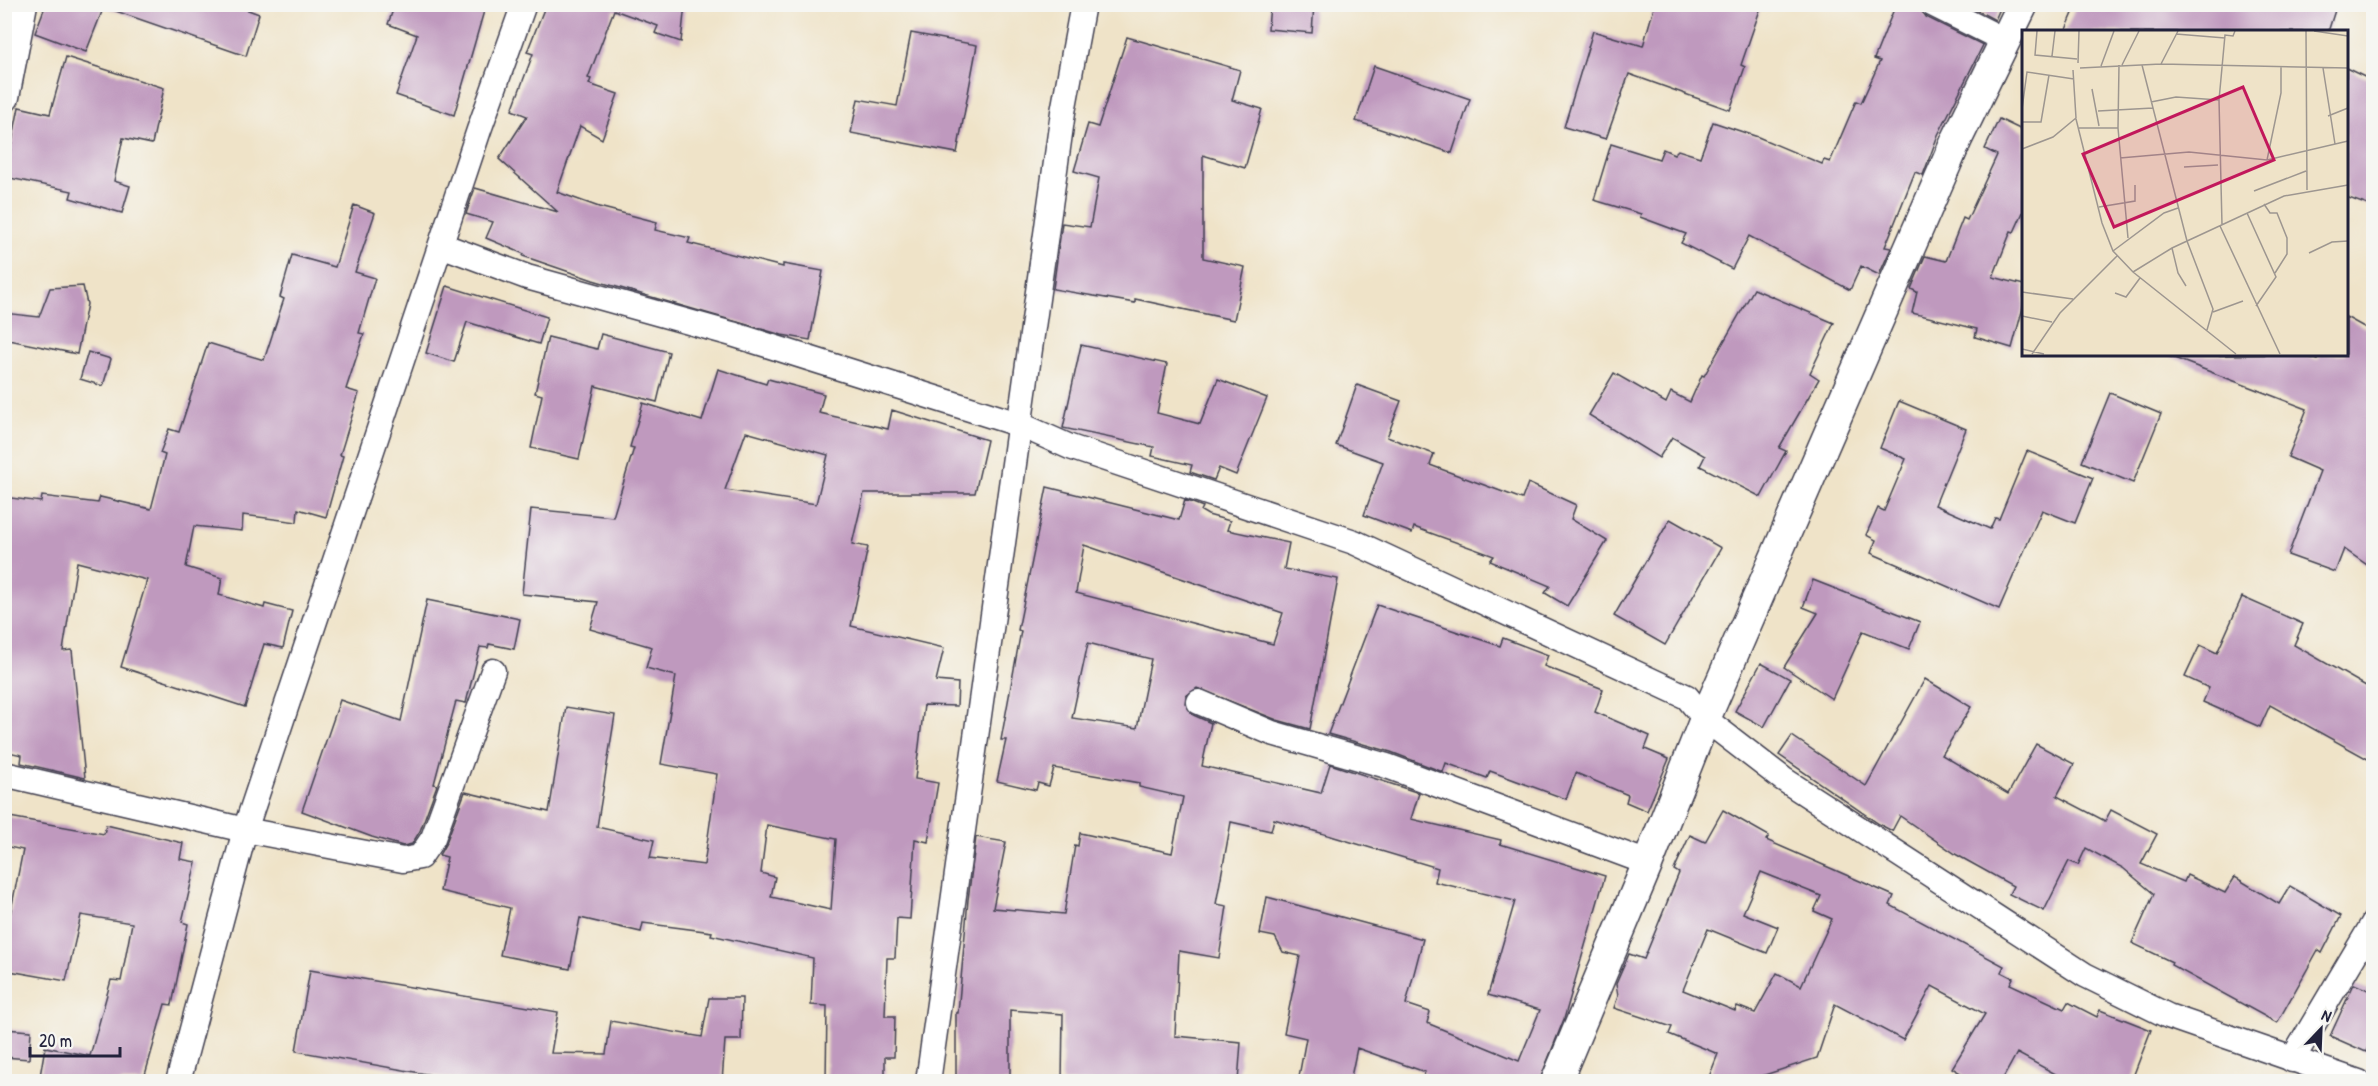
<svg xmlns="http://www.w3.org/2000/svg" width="2378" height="1086" font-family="'Patrick Hand',sans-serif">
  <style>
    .building { fill: #bf99be; fill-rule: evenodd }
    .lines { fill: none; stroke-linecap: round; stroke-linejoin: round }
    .minor-casing { stroke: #413f50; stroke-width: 27 }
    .tertiary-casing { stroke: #413f50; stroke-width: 33 }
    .minor { stroke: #fff; stroke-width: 24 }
    .tertiary { stroke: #fff; stroke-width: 30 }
    .inset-road { fill: none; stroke: #9d9690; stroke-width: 1.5 }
    .view { fill: #c2185b; fill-opacity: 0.15; stroke: #c2185b; stroke-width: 3 }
    .inset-edge { fill: none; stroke: #22223b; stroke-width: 3 }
  </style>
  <rect width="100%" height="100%" fill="#f6f6f2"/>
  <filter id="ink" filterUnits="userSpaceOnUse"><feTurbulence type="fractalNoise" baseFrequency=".0167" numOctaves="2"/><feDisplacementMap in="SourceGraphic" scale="12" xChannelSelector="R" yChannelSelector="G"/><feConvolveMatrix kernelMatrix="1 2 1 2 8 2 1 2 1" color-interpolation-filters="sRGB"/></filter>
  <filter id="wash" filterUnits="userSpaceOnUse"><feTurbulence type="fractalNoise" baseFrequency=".008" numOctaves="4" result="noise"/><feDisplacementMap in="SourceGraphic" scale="24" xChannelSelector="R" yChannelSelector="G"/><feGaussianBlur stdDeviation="1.35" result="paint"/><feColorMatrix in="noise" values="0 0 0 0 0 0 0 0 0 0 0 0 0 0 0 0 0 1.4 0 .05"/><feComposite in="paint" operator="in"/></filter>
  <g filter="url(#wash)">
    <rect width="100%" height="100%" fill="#efe3c8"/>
    <g id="blocks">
      <!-- building -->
      <g class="building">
        <polygon points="46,4 105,4 86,52 35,33"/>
        <polygon points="107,4 232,4 259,14 246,56 107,8"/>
        <polygon points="395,4 486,4 454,115 396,95 417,35 388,24"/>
        <polygon points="546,4 685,4 681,42 655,33 658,26 614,10 588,78 591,79 589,84 618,94 602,139 580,126 557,192 599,207 657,222 655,230 690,238 688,243 783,267 783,264 823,271 810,340 782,335 593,280 523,256 524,254 486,238 493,222 466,214 475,188 558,212 499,159 527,116 512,110 533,54 527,52"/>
        <polygon points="1270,4 1314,4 1312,33 1268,29"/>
        <polygon points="1655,4 1762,4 1741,65 1745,67 1730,110 1629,74 1606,139 1564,127 1593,31 1643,46"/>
        <polygon points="1896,4 1918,4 1926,17 1983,45 1938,135 1923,175 1915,172 1885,247 1891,248 1879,275 1861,266 1850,290 1749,236 1732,269 1681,243 1686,234 1640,217 1641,214 1594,200 1611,144 1659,159 1663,149 1674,154 1678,150 1700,157 1713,122 1758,137 1822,164 1824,160 1830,162 1856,101 1861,103 1880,61 1874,59"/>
        <polygon points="1965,4 2002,4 1995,20"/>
        <polygon points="2077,4 2337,4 2328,32 2065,32"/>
        <polygon points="911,33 977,45 957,153 851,133 858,99 897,106"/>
        <polygon points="1127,37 1240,70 1232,100 1262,109 1245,168 1203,155 1203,258 1245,267 1234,320 1135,299 1135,303 1053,289 1062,223 1090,227 1099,178 1074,171 1088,124 1098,127"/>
        <polygon points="66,57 164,88 152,144 123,138 114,181 130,186 122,213 70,198 72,191 5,177 19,107 50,114"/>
        <polygon points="1374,66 1470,99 1452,153 1356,121"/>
        <polygon points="2346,68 2373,81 2373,207 2346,197"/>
        <polygon points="1999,119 2024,131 2024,210 2014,232 2011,231 1993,277 2024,285 2024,304 2012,348 1975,337 1977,329 1912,313 1917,292 1911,289 1925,256 1946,261 1963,218 1967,220 1997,155 1985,149"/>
        <polygon points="354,205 375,213 355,272 375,278 359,333 364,334 346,389 359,393 340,455 343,456 326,517 298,509 297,522 243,515 242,531 194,526 186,567 222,578 219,595 264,608 265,604 292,611 283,648 264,644 245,707 121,667 147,580 77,562 63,651 72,650 85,778 21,763 22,755 4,751 4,497 41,502 42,496 98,503 100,497 151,509 165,455 160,453 169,429 179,432 208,343 264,360 284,299 280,297 292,255 335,267"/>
        <polygon points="83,286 87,304 77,354 4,339 4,313 39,317 50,288"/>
        <polygon points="447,286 547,317 539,344 467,322 454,362 426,353"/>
        <polygon points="1754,289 1834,323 1810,373 1819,379 1779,448 1786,451 1761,497 1700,466 1705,456 1672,437 1659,458 1589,415 1614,373 1666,403 1671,392 1690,402 1702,375 1704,376"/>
        <polygon points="2346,317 2373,332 2373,569 2344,549 2335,572 2288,555 2320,471 2288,457 2307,409 2169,356 2301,354 2318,360 2321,354 2346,354"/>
        <polygon points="601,334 669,352 657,402 595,386 579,459 531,448 542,395 535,393 548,337 597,349"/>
        <polygon points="1081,345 1167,364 1157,413 1200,424 1218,379 1267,398 1236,475 1219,468 1214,480 1190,472 1192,465 1152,456 1154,447 1063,428"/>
        <polygon points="88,352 111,359 103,386 80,379"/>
        <path d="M718,369L766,384L768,379L824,394L819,413L888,429L892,410L987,440L975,493H864L852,544L868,547L851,626L944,648L936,681L958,683L957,706L924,705L915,779L938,783L928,842L915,839L910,919L897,918L895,958H887L885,1016H895L894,1057H885V1082H826L827,1006L811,1005L813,958L711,935L712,932L643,923L641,932L580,918L570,969L500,955L510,908L440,891L447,857L439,855L446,843L465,792L549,812L566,707L615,715L597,827L654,840L650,858L704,865L717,774L661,764L676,676L646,668L652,647L590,629L598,602L522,594L531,509L613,517L634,448L630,447L643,403L702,421ZM746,432L828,455L816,504L725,490ZM767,825L836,839L831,910L771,897L775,877L761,873Z"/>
        <polygon points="1357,385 1401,401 1387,437 1434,454 1430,465 1522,499 1528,483 1576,505 1571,519 1607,541 1567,606 1545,593 1550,586 1490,561 1494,556 1414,527 1412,533 1364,515 1383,462 1336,445"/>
        <polygon points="2110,393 2161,414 2133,483 2082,462"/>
        <polygon points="1899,401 1966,429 1935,505 1990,529 1995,518 1999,519 2027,451 2093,478 2075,523 2042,510 1999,609 1871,553 1876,540 1866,535 1878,508 1884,511 1906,459 1880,448"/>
        <path d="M1047,487L1179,520L1185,500L1203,507L1201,511L1208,515L1230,521L1227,530L1289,543L1284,569L1338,579L1310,729L1277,720L1197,688L1186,696L1185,703L1193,715L1211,723L1202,766L1321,793L1330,764L1419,793L1411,819L1501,840L1500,844L1605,876L1564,1019L1539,1082H1421L1425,1072L1357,1048L1350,1082H1298L1306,1038L1284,1033L1300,956L1283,952L1275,937L1260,934L1267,897L1423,939L1406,1004L1430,1012L1427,1023L1519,1061L1540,1010L1488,995L1515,901L1435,882L1438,868L1274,819L1271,831L1231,822L1216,904L1227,906L1219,958L1179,951L1175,1036L1241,1042L1238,1082H1062L1063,1014L1010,1010V1082H956V1013H958L968,900L976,837L1006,842L993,908L1064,914L1075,845L1078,846L1080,833L1172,853L1183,797L1139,787V783L1054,768L1049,786L1038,783L1036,790L997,781L1006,740H1001L1021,631L1018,630ZM1084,545L1283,613L1273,644L1076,593ZM1088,643L1151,659L1137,728L1072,718Z"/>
        <polygon points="1670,519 1721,548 1665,645 1614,616"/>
        <polygon points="1813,580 1920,622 1909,649 1863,631 1832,699 1784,667 1818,613 1803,607"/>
        <polygon points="2242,597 2303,624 2294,645 2373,690 2373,762 2270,705 2260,727 2203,702 2209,688 2185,677 2200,645 2217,653"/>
        <polygon points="427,600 520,619 514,649 489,644 488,648 480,647 466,703 456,701 434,784 437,785 420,831 412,844 403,846 372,837 302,811 340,700 401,721"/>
        <polygon points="1377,605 1500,646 1503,638 1548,655 1544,666 1603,689 1595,712 1650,736 1645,749 1669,759 1647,811 1626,802 1628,795 1576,773 1566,799 1490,771 1487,778 1446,763 1443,772 1391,752 1328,734"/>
        <polygon points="1761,663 1790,679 1764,727 1735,711"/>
        <polygon points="1925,679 1971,707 1942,755 2008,794 2036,744 2074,764 2057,796 2105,821 2111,810 2157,834 2141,864 2184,882 2187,875 2225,893 2235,877 2279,904 2290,886 2341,916 2322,953 2318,950 2277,1023 2171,965 2172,962 2132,943 2154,894 2123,868 2086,848 2078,865 2069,861 2044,911 2009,894 2013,886 1957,855 1900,816 1892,831 1879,824 1779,755 1792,736 1866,786"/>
        <path d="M1723,810L1769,836L1766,840L1894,896L1890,905L2004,966L2001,972L2013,978L2010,984L2064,1009L2068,1002L2097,1017L2100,1010L2151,1030L2131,1082H2070L2017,1053L2001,1082H1975L1952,1068L1985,1014L1932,986L1903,1040L1835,1004L1817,1058L1743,1082H1707L1718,1054L1669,1034L1672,1027L1614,1008L1618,996L1616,984L1629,954L1644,959L1679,873L1674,870L1690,835L1705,842ZM1761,872L1821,896L1814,911L1832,919L1801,986L1777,973L1755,1013L1737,1006L1735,1011L1683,990L1708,929L1767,953L1778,927L1743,913Z"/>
        <polygon points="4,816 104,834 106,825 183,843 180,859 196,862 182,922 188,924 172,1005 165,1004 143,1082 39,1082 45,1047 90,1056 111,980 121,981 132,923 81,915 66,981 4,970 4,924 8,925 23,850 4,846"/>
        <polygon points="310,970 558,1012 551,1053 606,1054 611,1021 702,1037 709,998 742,998 741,1040 725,1040 722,1082 471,1082 296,1051"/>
        <polygon points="2354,984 2373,992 2373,1035 2366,1052 2330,1036"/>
        <polygon points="4,1029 31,1031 29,1059 4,1057"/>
      </g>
    </g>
  </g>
  <g filter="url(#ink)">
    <use href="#blocks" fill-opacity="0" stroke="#413f50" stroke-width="1.5"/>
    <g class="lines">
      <!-- minor casing -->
      <g class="minor-casing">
        <g id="minor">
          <polyline points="1932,4 2004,40"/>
          <polyline points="441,245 527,277 732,334 1021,425 1070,447 1354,542 1687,697 1705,719 1783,779 2085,975 2168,1016 2359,1082"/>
          <polyline points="1199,702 1272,733 1387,766 1648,863"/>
          <polyline points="4,774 245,830 403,860 420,857 433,838 493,671"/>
          <polyline points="2292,1060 2374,922"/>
          <polyline points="178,1082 245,830 479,130 524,4"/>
          <polyline points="928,1082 1063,112 1083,4"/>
        </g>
      </g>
      <!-- tertiary casing -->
      <g class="tertiary-casing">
        <g id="tertiary">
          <polyline points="4,97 22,4"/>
          <polyline points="1556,1082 1648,863 1705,719 1957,139 2023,4"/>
        </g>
      </g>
      <!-- minor -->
      <use href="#minor" class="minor"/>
      <!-- tertiary -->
      <use href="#tertiary" class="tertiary"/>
    </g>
  </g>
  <!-- overview -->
  <g transform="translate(2022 30)">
    <rect width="326" height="326" fill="#efe3c8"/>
    <path class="inset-road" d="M15,1L13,25L55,29M284,1L285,160M292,1L326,6M154,4L203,8M30,26L33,1M56,33L57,1M139,34L156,1M97,35L96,98L106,208M100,35L117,1M120,35L165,211L191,279L185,300M79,36L92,1M58,38L139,34L326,38M301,38L313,114M70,59L77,96M129,72L154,67L197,70M0,79L5,42L52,49M76,81L131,78M306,86L326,78M54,89L80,193L91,221L111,242L214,324M0,92H19L27,45M57,98H96M0,119L31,107L54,88L51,40M98,128L167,122L245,130L326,111M245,130L259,63V37M162,137L196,135M232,161L284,141M242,174L248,183H255L265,208V224L253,243M77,177L113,171V155M225,183L254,247L234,276M200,195L197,70L203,5L211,6L213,1M198,196L258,324M150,218L156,243L164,256M91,221L142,183L156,178M287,223L310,212L326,211M111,242L150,218L262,166L326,155M0,262L51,269M93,263L104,267L118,248M191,282L221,271M0,286L30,292M0,319L22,324M10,324L38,283L95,226"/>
    <path class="view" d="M221,57L252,130L92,197L61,124Z"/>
    <rect width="326" height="326" class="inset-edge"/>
  </g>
  <!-- margin -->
  <rect width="2378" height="1086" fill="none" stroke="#f6f6f2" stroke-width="24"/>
  <!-- north arrow -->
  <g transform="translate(2321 1029) rotate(23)" stroke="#f6f6f2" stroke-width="4.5" paint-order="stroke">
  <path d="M0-4.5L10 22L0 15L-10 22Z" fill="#22223b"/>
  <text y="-9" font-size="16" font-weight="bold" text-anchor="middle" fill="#22223b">N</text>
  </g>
  <!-- scale -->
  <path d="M30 1047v9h90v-9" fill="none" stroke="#22223b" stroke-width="3"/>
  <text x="39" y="1047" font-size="18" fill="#22223b" stroke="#f6f6f2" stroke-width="4.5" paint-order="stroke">20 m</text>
</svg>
